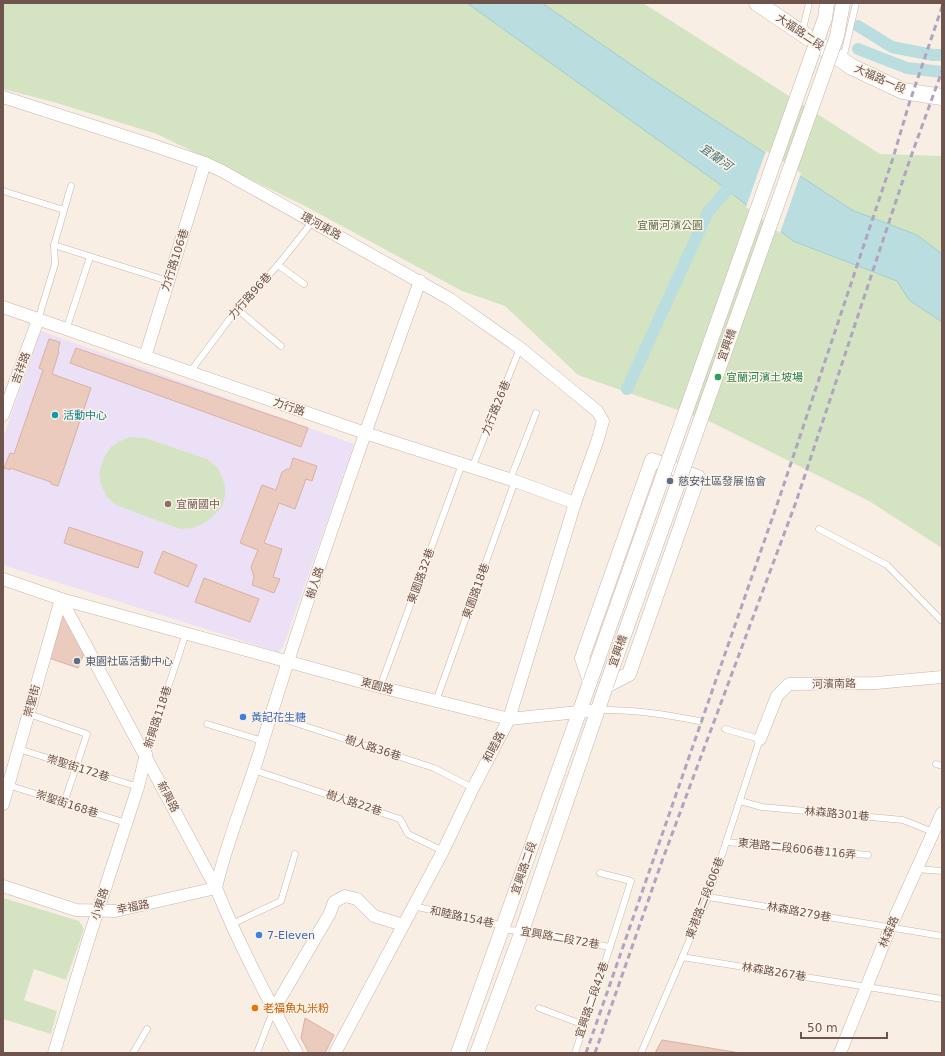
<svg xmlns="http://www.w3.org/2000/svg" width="945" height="1056" font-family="'DejaVu Sans','Noto Sans TC',sans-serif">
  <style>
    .education { fill: #ebe0f5 }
    .green { fill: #d4e4c3 }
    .water { fill: #badedf; stroke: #a2cdd0 }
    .pier { fill: #f9eee3 }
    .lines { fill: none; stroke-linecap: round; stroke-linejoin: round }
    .canal { stroke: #badedf; stroke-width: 12 }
    .building { fill: #ebcbbe; stroke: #dbb0a0 }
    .service-casing { stroke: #c8b5ab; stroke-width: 7 }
    .minor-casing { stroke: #c8b5ab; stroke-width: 13 }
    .tertiary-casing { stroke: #c8b5ab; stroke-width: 15 }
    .secondary-casing { stroke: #cdb7ac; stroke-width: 17 }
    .service { stroke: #fff; stroke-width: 6 }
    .minor { stroke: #fff; stroke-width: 12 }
    .tertiary { stroke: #fff; stroke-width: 14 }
    .secondary { stroke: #fff; stroke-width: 16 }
    .rail { stroke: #b0a4c0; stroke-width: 3; stroke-dasharray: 6 4; stroke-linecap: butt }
    .tertiary-bridge-casing { stroke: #c8b5ab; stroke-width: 15; stroke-linecap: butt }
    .tertiary-bridge { stroke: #fff; stroke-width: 14 }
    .leisure-dot { fill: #2e9e5b; stroke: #fcf2e8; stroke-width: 1.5 }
    .culture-dot { fill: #0f9aa8; stroke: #fcf2e8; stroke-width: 1.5 }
    .service-dot { fill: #5c6f8a; stroke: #fcf2e8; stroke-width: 1.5 }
    .education-dot { fill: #8d6e63; stroke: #fcf2e8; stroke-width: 1.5 }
    .shop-dot { fill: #3f7fe0; stroke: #fcf2e8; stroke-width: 1.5 }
    .food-dot { fill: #e8710a; stroke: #fcf2e8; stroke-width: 1.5 }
    .labels { text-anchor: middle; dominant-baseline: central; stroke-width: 3; stroke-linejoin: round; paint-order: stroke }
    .street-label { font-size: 11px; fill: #6d544c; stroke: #fcf2e8 }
    .park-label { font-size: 11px; fill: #5c7749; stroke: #fcf2e8 }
    .leisure-label { font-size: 11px; fill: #27864d; stroke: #fcf2e8; text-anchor: start }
    .culture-label { font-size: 11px; fill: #0d838f; stroke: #fcf2e8; text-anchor: start }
    .service-label { font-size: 11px; fill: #4e5e75; stroke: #fcf2e8; text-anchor: start }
    .education-label { font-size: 11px; fill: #785e54; stroke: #fcf2e8; text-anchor: start }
    .shop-label { font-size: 11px; fill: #366cbe; stroke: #fcf2e8; text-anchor: start }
    .food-label { font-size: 11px; fill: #c56008; stroke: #fcf2e8; text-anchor: start }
    .water-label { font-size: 12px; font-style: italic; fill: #467577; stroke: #fcf2e8 }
  </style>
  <rect width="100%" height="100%" fill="#f9eee3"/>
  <!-- education -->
  <polygon class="education" points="41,331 354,444 283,647 278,652 3,565 3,438"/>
  <!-- green -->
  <g class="green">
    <polygon points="3,3 643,3 880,154 942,156 942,548 869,501 709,421 578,375 505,306 462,291 303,205 157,134 57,103 3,89"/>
    <polygon points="130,437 145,438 207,459 218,468 222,478 225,487 225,496 222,507 212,517 203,524 193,528 180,529 116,505 107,497 101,485 99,473 104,458 110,448 118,442"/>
    <polygon points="3,898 79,921 84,929 66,980 34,969 24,1000 57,1011 51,1034 3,1019"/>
  </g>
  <!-- water -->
  <polygon class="water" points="467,3 542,3 655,81 852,210 917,235 942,254 942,322 909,300 897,281 793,241 718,183"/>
  <!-- pier -->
  <polygon class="pier" points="766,151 801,173 780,233 746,207"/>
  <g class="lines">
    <!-- canal -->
    <g class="canal">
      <polyline points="858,26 892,47 933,55 942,55"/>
      <polyline points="858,49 907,68 942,72"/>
      <polyline points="627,389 708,212 738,177"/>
    </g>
  </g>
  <!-- building -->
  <g class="building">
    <polygon points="49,339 60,342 58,351 59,352 52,374 91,388 58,486 51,484 51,482 10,468 10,470 4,468 10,453 14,454 43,370 39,368"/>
    <polygon points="76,348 308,428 301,447 70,363"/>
    <polygon points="293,458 317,466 312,481 306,479 295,509 279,503 264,543 282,549 273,577 280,579 274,593 252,585 254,577 251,567 258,550 240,543 262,485 276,490 282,472 287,469 290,469"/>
    <polygon points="69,527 143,552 138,568 64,543"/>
    <polygon points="163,551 197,565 188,587 154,573"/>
    <polygon points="204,578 259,599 250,622 195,602"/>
    <polygon points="70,614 83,650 83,653 84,653 78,668 49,658 62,616"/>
    <polygon points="305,1018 334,1035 325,1053 309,1053 301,1038"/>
    <polygon points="662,1040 740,1053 655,1053"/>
  </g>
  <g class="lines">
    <!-- service casing -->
    <g class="service-casing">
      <g id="service">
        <polyline points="802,33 809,3"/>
        <polyline points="843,59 856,3"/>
        <polyline points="3,191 64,210"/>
        <polyline points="54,245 168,281"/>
        <polyline points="278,265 304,284"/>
        <polyline points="237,309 281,346"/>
        <polyline points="38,320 55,264 54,245 71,186"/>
        <polyline points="66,330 90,257"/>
        <polyline points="190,372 237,309 278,265 313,221"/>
        <polyline points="472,468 520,348"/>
        <polyline points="510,480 536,413"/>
        <polyline points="819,529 887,565 942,621"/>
        <polyline points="380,687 462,464"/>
        <polyline points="436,701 515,481"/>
        <path d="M598,710C632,709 665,714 699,721"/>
        <polyline points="29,714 87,734 64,803"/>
        <polyline points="271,715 434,768 473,788"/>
        <polyline points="207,724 263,741"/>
        <polyline points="19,749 138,787"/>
        <polyline points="146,754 186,633"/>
        <polyline points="936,764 942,766"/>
        <polyline points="254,770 400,819 408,834 443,851"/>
        <polyline points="8,785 126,823"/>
        <polyline points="740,801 762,807 903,820 933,832"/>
        <polyline points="726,842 868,855"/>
        <polyline points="916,869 942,871"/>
        <polyline points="708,897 942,936"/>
        <polyline points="413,906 504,926 509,930 522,931 610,947"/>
        <polyline points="232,924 281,901 295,854"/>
        <polyline points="682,957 942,999"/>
        <polyline points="539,1008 584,1025"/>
        <polyline points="133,1053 147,1029"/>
        <polyline points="257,1053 273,1011"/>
        <polyline points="575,1053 610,947 631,881 600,873"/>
        <polyline points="641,1053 708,897 760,739 725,729"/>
      </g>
    </g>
    <!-- minor casing -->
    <g class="minor-casing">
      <g id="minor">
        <polyline points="3,97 149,144 205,163 222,171 450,299 520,348 597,411 603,421 597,442 575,503 509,719 473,788 443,851 335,1053"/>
        <polyline points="3,307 365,433 515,481 575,503"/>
        <polyline points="145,357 205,163"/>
        <polyline points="3,415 38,320"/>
        <path d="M3,579L61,599L216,888C239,945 268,999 297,1053"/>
        <polyline points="760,739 777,696 789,684 876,683 942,677"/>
        <polyline points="3,804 61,599 380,687 509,719 598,710"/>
        <path d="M3,886L76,910L115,911L216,888C227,839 248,792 262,744C310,588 364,434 420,281"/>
        <polyline points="274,1009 330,913 334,902 345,896 357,899 374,916 403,925"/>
        <polyline points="54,1053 88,941 138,787 146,754"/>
        <polyline points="840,1053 890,928 942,813"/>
      </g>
    </g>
    <!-- tertiary casing -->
    <g class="tertiary-casing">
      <polyline id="tertiary" points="458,1053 590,682 582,658 652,460 698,477 629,674 606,686 522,931 477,1053"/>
    </g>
    <!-- secondary casing -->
    <g class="secondary-casing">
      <polyline id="secondary" points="757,3 852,67 903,91 942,97"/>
    </g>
    <!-- service -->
    <use href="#service" class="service"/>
    <!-- minor -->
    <use href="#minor" class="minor"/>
    <!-- tertiary -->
    <use href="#tertiary" class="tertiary"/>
    <!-- secondary -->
    <use href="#secondary" class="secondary"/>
    <!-- rail -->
    <g class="rail">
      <polyline points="586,1053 780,496 893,158 909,104 942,7"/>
      <polyline points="595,1053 662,861 796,502 909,162 942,71"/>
    </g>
    <!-- tertiary-bridge casing -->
    <g class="tertiary-bridge-casing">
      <g id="tertiary-bridge">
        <polyline points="590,682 825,18 827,3"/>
        <polyline points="606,686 824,73 837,36 843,3"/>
      </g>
    </g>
    <!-- tertiary-bridge -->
    <use href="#tertiary-bridge" class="tertiary-bridge"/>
  </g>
  <!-- markers -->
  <circle class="leisure-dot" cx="718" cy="377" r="4"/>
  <circle class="culture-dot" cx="55" cy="415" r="4"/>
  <g class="service-dot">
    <circle cx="670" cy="481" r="4"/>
    <circle cx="77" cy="661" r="4"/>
  </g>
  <circle class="education-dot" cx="168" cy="504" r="4"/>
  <g class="shop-dot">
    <circle cx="243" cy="717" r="4"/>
    <circle cx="259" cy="935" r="4"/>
  </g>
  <circle class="food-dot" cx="255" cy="1008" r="4"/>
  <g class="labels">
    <!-- street labels -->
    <g class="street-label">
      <text transform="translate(800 32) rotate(34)">大福路二段</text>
      <text transform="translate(880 79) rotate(24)">大福路一段</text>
      <text transform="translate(321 226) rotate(29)">環河東路</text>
      <text transform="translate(175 260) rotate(-72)">力行路106巷</text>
      <text transform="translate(250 296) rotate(-48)">力行路96巷</text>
      <text transform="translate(727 345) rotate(-70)">宜興橋</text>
      <text transform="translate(21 368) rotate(-70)">吉祥路</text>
      <text transform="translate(289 407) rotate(19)">力行路</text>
      <text transform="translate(496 408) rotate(-68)">力行路26巷</text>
      <text transform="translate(421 576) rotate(-70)">東園路32巷</text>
      <text transform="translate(315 583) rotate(-72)">樹人路</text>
      <text transform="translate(476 591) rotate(-70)">東園路18巷</text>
      <text transform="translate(618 651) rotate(-70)">宜興橋</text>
      <text transform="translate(834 684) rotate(-1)">河濱南路</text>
      <text transform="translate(377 686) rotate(15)">東園路</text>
      <text transform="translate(32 701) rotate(-75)">崇聖街</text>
      <text transform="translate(158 717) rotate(-72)">新興路118巷</text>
      <text transform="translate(494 747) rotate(-62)">和睦路</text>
      <text transform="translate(373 748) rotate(18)">樹人路36巷</text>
      <text transform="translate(78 768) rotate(17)">崇聖街172巷</text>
      <text transform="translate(168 797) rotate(62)">新興路</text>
      <text transform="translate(354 803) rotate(18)">樹人路22巷</text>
      <text transform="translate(67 804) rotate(18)">崇聖街168巷</text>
      <text transform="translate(837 814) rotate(5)">林森路301巷</text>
      <text transform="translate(797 849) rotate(6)">東港路二段606巷116弄</text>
      <text transform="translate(524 868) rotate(-71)">宜興路二段</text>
      <text transform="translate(705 898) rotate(-69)">東港路二段606巷</text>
      <text transform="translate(100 904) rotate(-72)">小東路</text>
      <text transform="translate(133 907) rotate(-11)">幸福路</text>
      <text transform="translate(799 912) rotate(10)">林森路279巷</text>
      <text transform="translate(462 917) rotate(12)">和睦路154巷</text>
      <text transform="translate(889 932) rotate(-67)">林森路</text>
      <text transform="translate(560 938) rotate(10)">宜興路二段72巷</text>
      <text transform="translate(774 972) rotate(9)">林森路267巷</text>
      <text transform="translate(592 1000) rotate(-71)">宜興路二段42巷</text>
    </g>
    <!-- park labels -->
    <g class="park-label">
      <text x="670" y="225">宜蘭河濱公園</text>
    </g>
    <!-- leisure labels -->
    <g class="leisure-label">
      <text x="726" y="377">宜蘭河濱土坡場</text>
    </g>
    <!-- culture labels -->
    <g class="culture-label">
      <text x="63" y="415">活動中心</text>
    </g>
    <!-- service labels -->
    <g class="service-label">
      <text x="678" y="481">慈安社區發展協會</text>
      <text x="85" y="661">東園社區活動中心</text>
    </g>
    <!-- education labels -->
    <g class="education-label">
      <text x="176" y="504">宜蘭國中</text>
    </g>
    <!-- shop labels -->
    <g class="shop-label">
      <text x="251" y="717">黃記花生糖</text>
      <text x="267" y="935">7-Eleven</text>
    </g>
    <!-- food labels -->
    <g class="food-label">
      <text x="263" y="1008">老福魚丸米粉</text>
    </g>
    <!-- water labels -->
    <g class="water-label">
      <text transform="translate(716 157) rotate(36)">宜蘭河</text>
    </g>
  </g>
  <!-- border -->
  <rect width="945" height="1056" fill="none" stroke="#6d544c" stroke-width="8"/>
  <!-- scale -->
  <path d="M801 1032v6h86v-6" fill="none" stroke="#6d544c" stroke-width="2"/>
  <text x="807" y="1032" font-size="12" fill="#6d544c" stroke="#fcf2e8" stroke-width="3" paint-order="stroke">50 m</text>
</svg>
